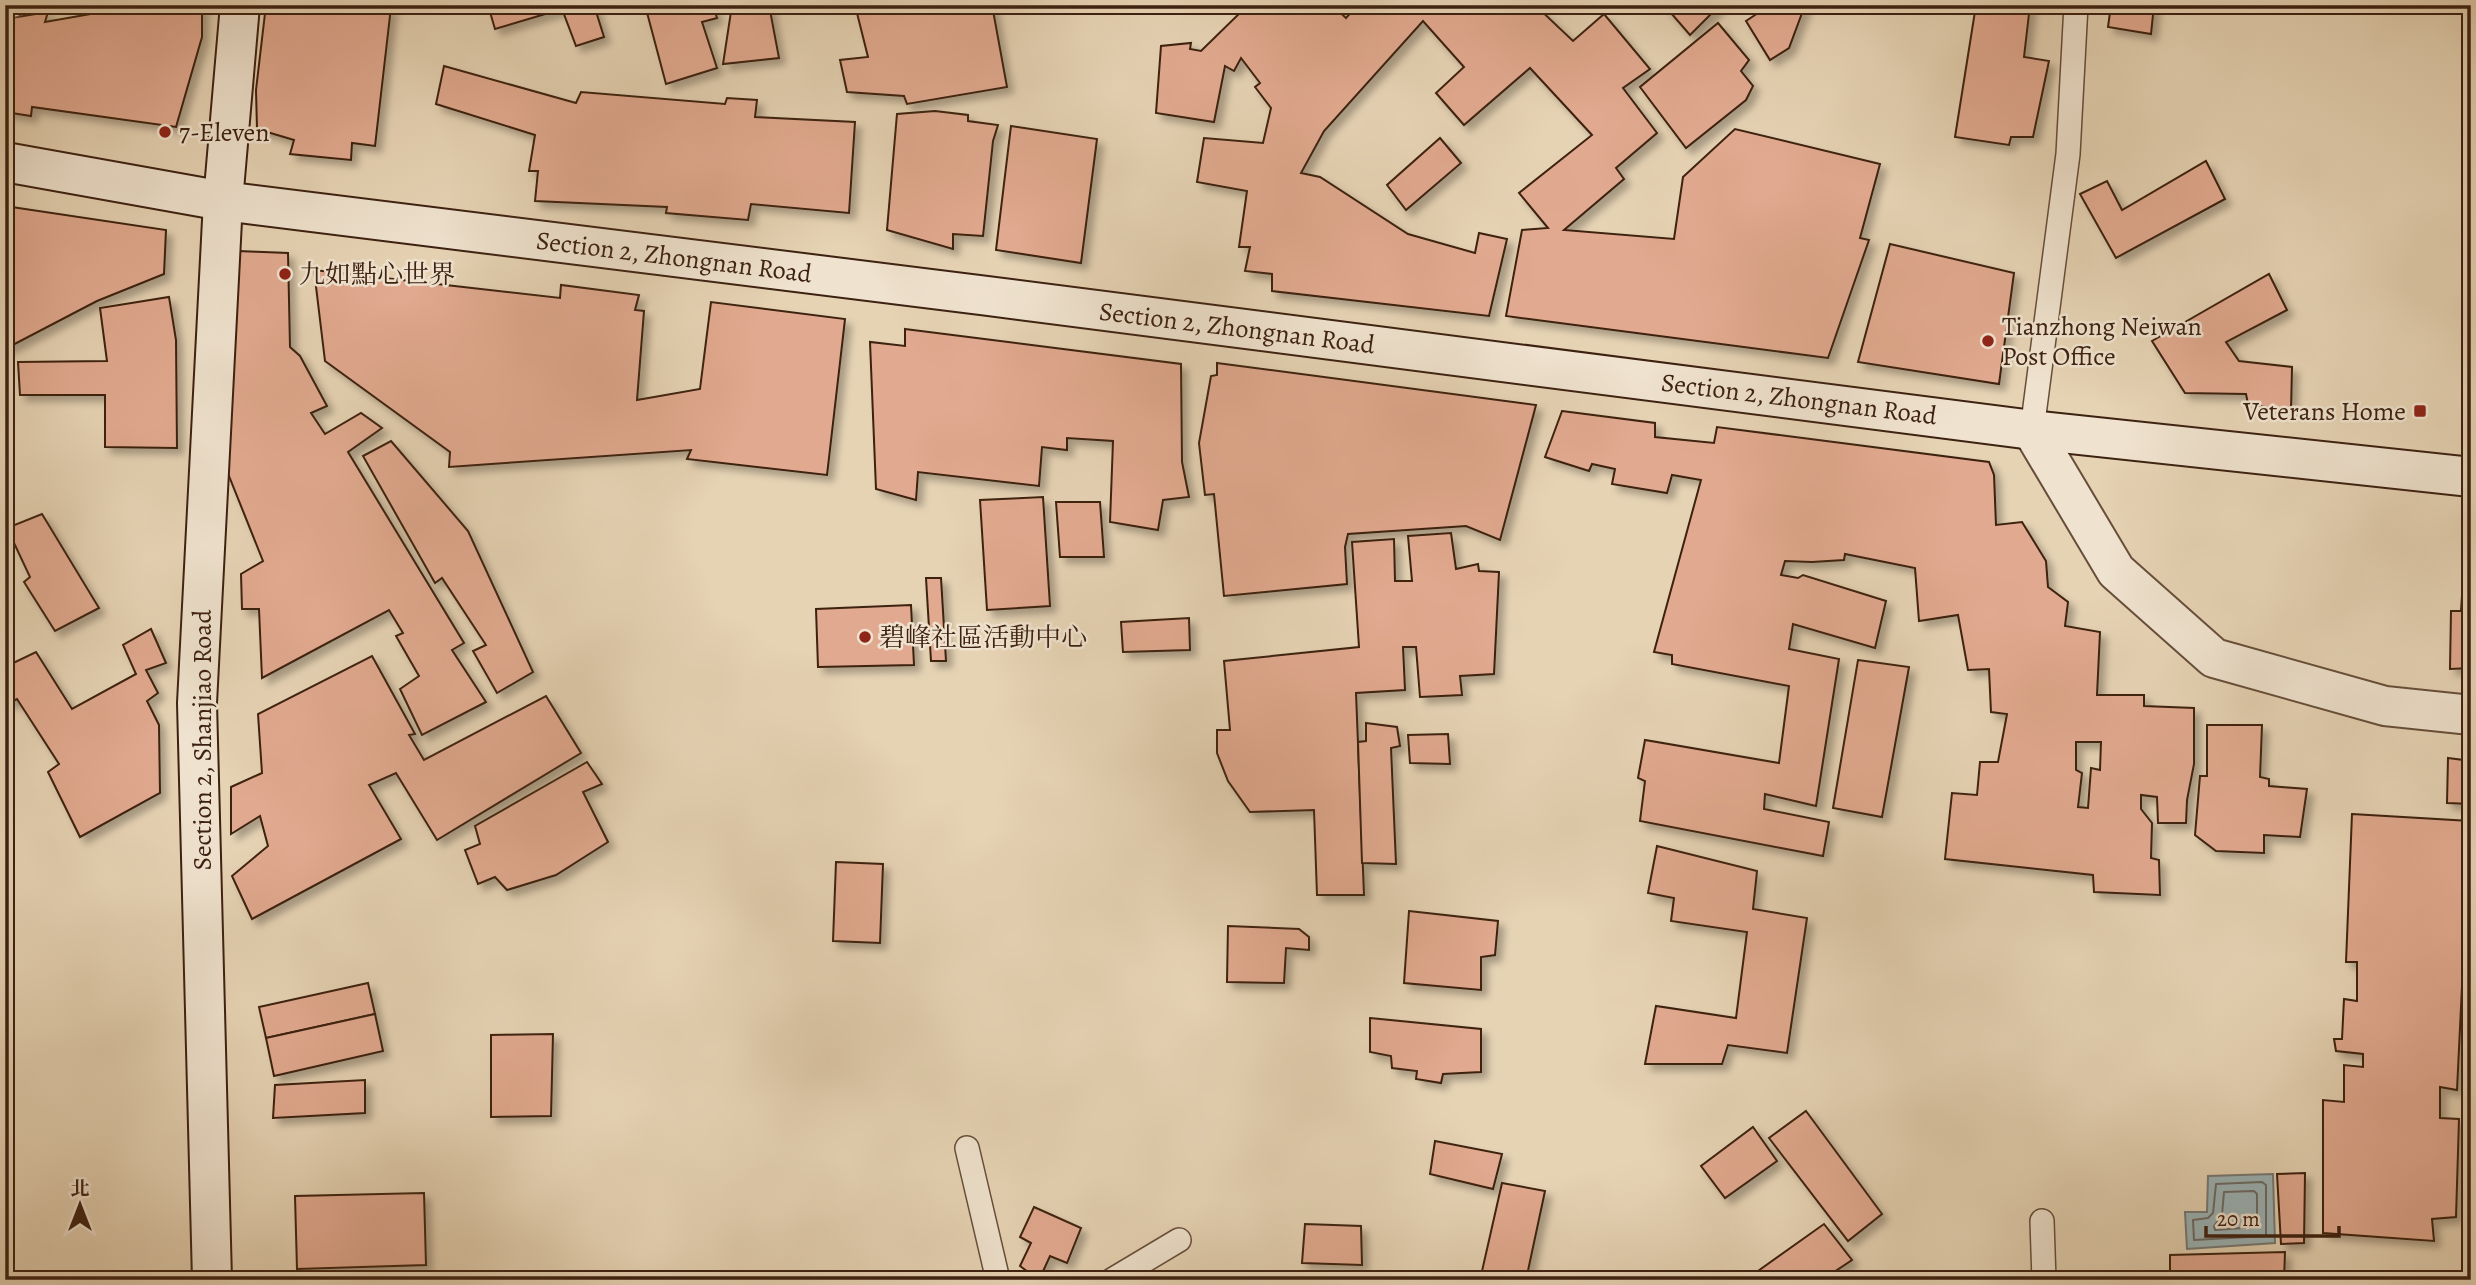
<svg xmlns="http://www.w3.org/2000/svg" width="2476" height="1285" font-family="Alegreya,'Noto Serif TC',serif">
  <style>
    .water { fill: #9cb5b9; stroke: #767a76; stroke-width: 2 }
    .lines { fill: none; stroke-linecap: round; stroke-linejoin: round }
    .shore { stroke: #6c6b65; stroke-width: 2 }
    .building { fill: #e1a98f; stroke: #3d2111; stroke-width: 2; fill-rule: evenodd; filter: url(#shadow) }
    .lane-casing { stroke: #674e3a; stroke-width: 26 }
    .street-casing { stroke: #674e3a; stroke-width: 42 }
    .secondary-casing { stroke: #3d2111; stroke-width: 42 }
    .lane { stroke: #efe2ce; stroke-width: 23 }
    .street { stroke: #efe2ce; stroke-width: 38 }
    .secondary { stroke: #efe2ce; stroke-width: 38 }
    .poi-dot { fill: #8f2418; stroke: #efe2ce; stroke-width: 2.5 }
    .labels { text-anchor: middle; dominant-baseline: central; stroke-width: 5; stroke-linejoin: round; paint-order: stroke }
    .poi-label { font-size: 26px; fill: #3d2111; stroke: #efe2ce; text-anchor: start }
    .street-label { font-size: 26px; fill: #3d2111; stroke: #efe2ce }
  </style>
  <defs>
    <filter id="shadow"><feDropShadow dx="6" dy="6" stdDeviation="3.5" flood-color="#0004"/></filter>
  </defs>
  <rect width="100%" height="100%" fill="#e6d3b4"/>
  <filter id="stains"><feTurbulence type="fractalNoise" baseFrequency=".00286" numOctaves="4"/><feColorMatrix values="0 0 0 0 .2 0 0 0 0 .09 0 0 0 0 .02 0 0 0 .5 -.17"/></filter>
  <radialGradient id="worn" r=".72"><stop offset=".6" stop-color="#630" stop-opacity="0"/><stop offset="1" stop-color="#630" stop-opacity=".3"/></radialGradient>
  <!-- water -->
  <polygon class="water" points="2273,1174 2275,1243 2187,1249 2185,1212 2207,1212 2208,1176"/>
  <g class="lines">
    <!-- shore -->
    <g class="shore">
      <polygon points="2262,1182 2266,1185 2266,1236 2194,1240 2193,1220 2208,1218 2213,1213 2216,1184"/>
      <polygon points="2254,1191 2257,1194 2257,1227 2215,1230 2214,1226 2222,1215 2224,1192"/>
    </g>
  </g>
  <!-- building -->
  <g class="building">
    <polygon points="142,5 202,5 202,37 176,127 32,107 31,116 5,112 5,19 48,12 45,22"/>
    <polygon points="266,5 391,7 375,146 352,143 351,160 290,154 294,140 257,129 256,90"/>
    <polygon points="488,5 594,5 604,37 576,46 562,9 495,29"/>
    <polygon points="645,5 713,5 717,18 702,22 717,68 666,84"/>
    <polygon points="732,5 769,5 779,58 723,64"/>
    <polygon points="855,5 992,5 1007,87 907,104 904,96 847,92 840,60 868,57"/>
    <polygon points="1248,5 1332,5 1346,18 1355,8 1352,5 1535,5 1573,41 1604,14 1650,69 1623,88 1657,133 1616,168 1624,179 1564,230 1674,239 1683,177 1735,129 1880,164 1860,238 1869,240 1828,358 1506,316 1522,230 1548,228 1519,193 1592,135 1530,68 1464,125 1436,93 1464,67 1423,21 1324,131 1301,173 1320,177 1408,234 1475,253 1479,233 1507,239 1489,316 1272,291 1272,274 1245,271 1250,247 1239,247 1247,191 1197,182 1204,138 1263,143 1271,108 1255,87 1260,83 1241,58 1234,71 1225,66 1214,122 1156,113 1161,46 1191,43 1190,49 1201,51"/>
    <polygon points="1664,5 1720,5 1690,35"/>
    <polygon points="1761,5 1805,5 1789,48 1770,60 1746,21 1764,9"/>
    <polygon points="1976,5 2030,5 2024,57 2049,61 2033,137 2011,137 2009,145 1955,137"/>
    <polygon points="2111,5 2154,5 2151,34 2108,27"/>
    <polygon points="1718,23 1749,60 1741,71 1753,86 1746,100 1686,148 1640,87"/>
    <polygon points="444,66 576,103 581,92 725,104 727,98 757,100 755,117 855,122 849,213 751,204 748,220 666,213 667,207 535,201 538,171 529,171 535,135 436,104"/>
    <polygon points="935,111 968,115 968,121 998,125 993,141 983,236 953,234 953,249 887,230 897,114"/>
    <polygon points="1011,126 1097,139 1081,263 996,250"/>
    <polygon points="1440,138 1461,163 1406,210 1387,185"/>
    <polygon points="2206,161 2225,199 2116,258 2080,194 2107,181 2122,210"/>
    <polygon points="5,206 166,230 164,274 97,301 5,349"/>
    <polygon points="1890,244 2014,273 1999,384 1858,362"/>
    <polygon points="238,251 288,253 290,347 300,356 327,406 311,413 325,434 361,413 382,428 348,452 464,643 452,650 486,702 422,735 400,689 419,676 396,636 403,633 389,610 262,678 259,609 242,609 241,574 263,561 227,471"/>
    <polygon points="314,270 560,298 561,285 639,295 635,310 644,311 637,400 700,389 711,302 845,319 827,475 687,459 691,450 449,467 450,452 325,361"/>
    <polygon points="2269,274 2287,310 2226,342 2239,361 2292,367 2291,411 2248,404 2246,394 2185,393 2152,341"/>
    <polygon points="169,297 176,340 177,448 105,447 105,395 20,395 18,362 107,361 100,308"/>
    <polygon points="905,329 1181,364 1182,462 1189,497 1163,500 1158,530 1110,522 1113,441 1067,438 1067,450 1042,447 1039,486 918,472 916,500 876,489 870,342 905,346"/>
    <polygon points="1217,363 1536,405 1500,540 1466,526 1348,534 1345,547 1347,584 1224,596 1214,494 1205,495 1199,443 1211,376 1217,375"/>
    <path d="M1562,411L1655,423V437L1714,443L1717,427L1989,462L1994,475L1996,525L2022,522L2046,561L2048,587L2068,602L2065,626L2100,632L2097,695H2144V706L2194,708V764L2187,800L2186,823H2158L2157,797L2141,795V809L2152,823L2151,858L2159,860L2160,895L2094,892L2093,875L1945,859L1952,793L1977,795L1980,762H1998L2007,714L1991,712L1989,669L1968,670L1958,615L1919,621L1915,568L1845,554L1844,560L1812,562L1785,561L1781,575L1798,578L1803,575L1886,601L1875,648L1793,624L1789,649L1839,659L1816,806L1765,794L1764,809L1829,822L1823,856L1640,821L1645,781L1638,778L1645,740L1779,763L1789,686L1672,664V655L1654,652L1701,480L1672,475L1667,493L1612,484L1615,469L1592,464L1589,471L1545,457ZM2076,742H2101L2100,770L2091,768L2088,808L2078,807L2082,773L2076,770Z"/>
    <polygon points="391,441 468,531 533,672 497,693 473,651 486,645 442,578 435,583 363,456"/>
    <polygon points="1043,497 1050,606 987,610 980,500"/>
    <polygon points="1056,502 1100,502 1104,557 1060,557"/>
    <polygon points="42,514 99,608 55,631 24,582 30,577 7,528"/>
    <polygon points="1451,533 1456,569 1478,564 1479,571 1499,572 1494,674 1460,676 1462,695 1420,697 1416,647 1403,647 1405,690 1356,693 1364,895 1317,895 1314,810 1250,812 1228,781 1217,753 1217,730 1230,730 1224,661 1359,647 1352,542 1394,539 1395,581 1412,581 1408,536"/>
    <polygon points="2465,551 2471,552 2471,668 2450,669 2451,611 2461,611"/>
    <polygon points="926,578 941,578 946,661 931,661"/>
    <polygon points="911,605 914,665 818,667 816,609"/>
    <polygon points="1189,618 1190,650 1123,652 1121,622"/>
    <polygon points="151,629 166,663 146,670 158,693 147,701 159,725 160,793 80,837 48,772 59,764 17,699 9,703 5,697 5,667 36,652 72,709 136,674 123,645"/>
    <polygon points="372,656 415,734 409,735 424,760 546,696 581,753 437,840 396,773 369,785 401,839 252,919 232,876 268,846 260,816 231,834 231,787 262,773 258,714"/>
    <polygon points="1858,660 1909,667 1882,817 1833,808"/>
    <polygon points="1366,723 1397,727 1400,746 1391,748 1396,864 1362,863 1358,742 1366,741"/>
    <polygon points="2207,725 2262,725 2260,777 2269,779 2269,786 2307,789 2300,837 2264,835 2264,853 2216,851 2195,835 2200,776 2207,776"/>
    <polygon points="1448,734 1450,764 1410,763 1408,735"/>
    <polygon points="2448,758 2471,761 2471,804 2447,803"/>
    <polygon points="587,762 602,784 583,792 608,842 556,875 507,890 495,877 478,884 465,850 480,844 475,826"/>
    <polygon points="2352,814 2470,821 2457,1090 2440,1087 2440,1118 2459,1119 2456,1217 2432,1219 2434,1241 2323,1233 2323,1100 2344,1102 2344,1065 2363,1067 2363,1054 2336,1051 2334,1039 2342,1039 2344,999 2357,1001 2357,962 2346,962"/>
    <polygon points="1657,846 1757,871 1753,909 1807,918 1787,1053 1728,1045 1722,1064 1645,1064 1656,1006 1736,1018 1747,932 1671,921 1674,898 1648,893"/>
    <polygon points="836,862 883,864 880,943 833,941"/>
    <polygon points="1409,911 1498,921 1495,955 1481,957 1481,990 1404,983"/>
    <polygon points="1228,926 1299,929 1309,937 1309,950 1286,948 1284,983 1227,982"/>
    <polygon points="368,983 375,1014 266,1038 259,1007"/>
    <polygon points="375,1014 383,1051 274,1076 266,1038"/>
    <polygon points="1370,1018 1481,1029 1481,1072 1443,1074 1441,1083 1416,1079 1417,1071 1392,1068 1391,1056 1370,1052"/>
    <polygon points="553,1034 551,1116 491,1117 491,1035"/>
    <polygon points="365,1080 365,1113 273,1118 275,1085"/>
    <polygon points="1806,1111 1882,1214 1848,1241 1769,1138"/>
    <polygon points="1753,1127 1777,1161 1725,1198 1701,1166"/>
    <polygon points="1435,1141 1502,1154 1493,1189 1430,1174"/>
    <polygon points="2305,1173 2304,1243 2281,1244 2277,1174"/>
    <polygon points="1502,1183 1545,1191 1526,1280 1480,1280"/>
    <polygon points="424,1193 426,1265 297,1269 295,1196"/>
    <polygon points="1034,1207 1081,1228 1067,1263 1050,1256 1039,1280 1020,1266 1031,1243 1020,1237"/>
    <polygon points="1305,1224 1361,1226 1362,1265 1302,1263"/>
    <polygon points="1824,1224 1852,1260 1822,1280 1764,1280 1758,1271"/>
    <polygon points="2285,1252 2284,1280 2170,1280 2170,1255"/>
  </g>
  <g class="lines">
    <!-- lane casing -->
    <g class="lane-casing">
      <g id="lane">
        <polyline points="5,7 14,5"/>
        <polyline points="2032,430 2068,154 2076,5"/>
        <polyline points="967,1148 998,1280"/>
        <polyline points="2042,1221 2044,1280"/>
        <polyline points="1112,1280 1179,1240"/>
      </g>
    </g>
    <!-- street casing -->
    <g class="street-casing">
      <polyline id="street" points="2032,430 2116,571 2214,658 2385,706 2471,715"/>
    </g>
    <!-- secondary casing -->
    <g class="secondary-casing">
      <g id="secondary">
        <polyline points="5,162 223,201 988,296 2032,430 2471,477"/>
        <polyline points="212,1280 197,703 223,201 240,5"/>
      </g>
    </g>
    <!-- lane -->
    <use href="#lane" class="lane"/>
    <!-- street -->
    <use href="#street" class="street"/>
    <!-- secondary -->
    <use href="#secondary" class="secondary"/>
  </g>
  <!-- markers -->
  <g class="poi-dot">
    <circle cx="165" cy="132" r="7"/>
    <circle cx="285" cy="274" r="7"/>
    <circle cx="1988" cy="341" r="7"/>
    <rect x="2413" y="404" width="14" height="14" rx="3.5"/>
    <circle cx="865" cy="637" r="7"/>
  </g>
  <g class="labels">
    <!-- poi labels -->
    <g class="poi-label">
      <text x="179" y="132">7-Eleven</text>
      <text x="299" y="274">九如點心世界</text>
      <text x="2002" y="326">Tianzhong Neiwan<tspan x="2002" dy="30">Post Office</tspan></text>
      <text x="2406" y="411" text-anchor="end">Veterans Home</text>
      <text x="879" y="637">碧峰社區活動中心</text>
    </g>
    <!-- street labels -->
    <g class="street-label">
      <text transform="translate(674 257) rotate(7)">Section 2, Zhongnan Road</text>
      <text transform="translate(1237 328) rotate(7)">Section 2, Zhongnan Road</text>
      <text transform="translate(1799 399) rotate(7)">Section 2, Zhongnan Road</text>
      <text transform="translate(202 740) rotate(-90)">Section 2, Shanjiao Road</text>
    </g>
  </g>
  <!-- margin -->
  <rect width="2476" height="1285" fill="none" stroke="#e6d3b4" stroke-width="28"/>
  <rect x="7" y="7" width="2462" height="1271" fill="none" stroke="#3d2111" stroke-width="3.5"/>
  <rect x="14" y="14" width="2448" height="1257" fill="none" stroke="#3d2111" stroke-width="2"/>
  <!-- north arrow -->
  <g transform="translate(80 1205)" stroke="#efe2ce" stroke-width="5" paint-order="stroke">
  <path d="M0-5L12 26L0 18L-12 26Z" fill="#3d2111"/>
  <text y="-10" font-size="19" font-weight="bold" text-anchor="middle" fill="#3d2111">北</text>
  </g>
  <!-- scale -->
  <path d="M2206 1226v10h133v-10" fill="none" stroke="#3d2111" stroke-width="3.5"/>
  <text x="2217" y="1226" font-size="21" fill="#3d2111" stroke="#efe2ce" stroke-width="5" paint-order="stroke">20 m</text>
  <rect width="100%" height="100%" filter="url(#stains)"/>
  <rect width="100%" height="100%" fill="url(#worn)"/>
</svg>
